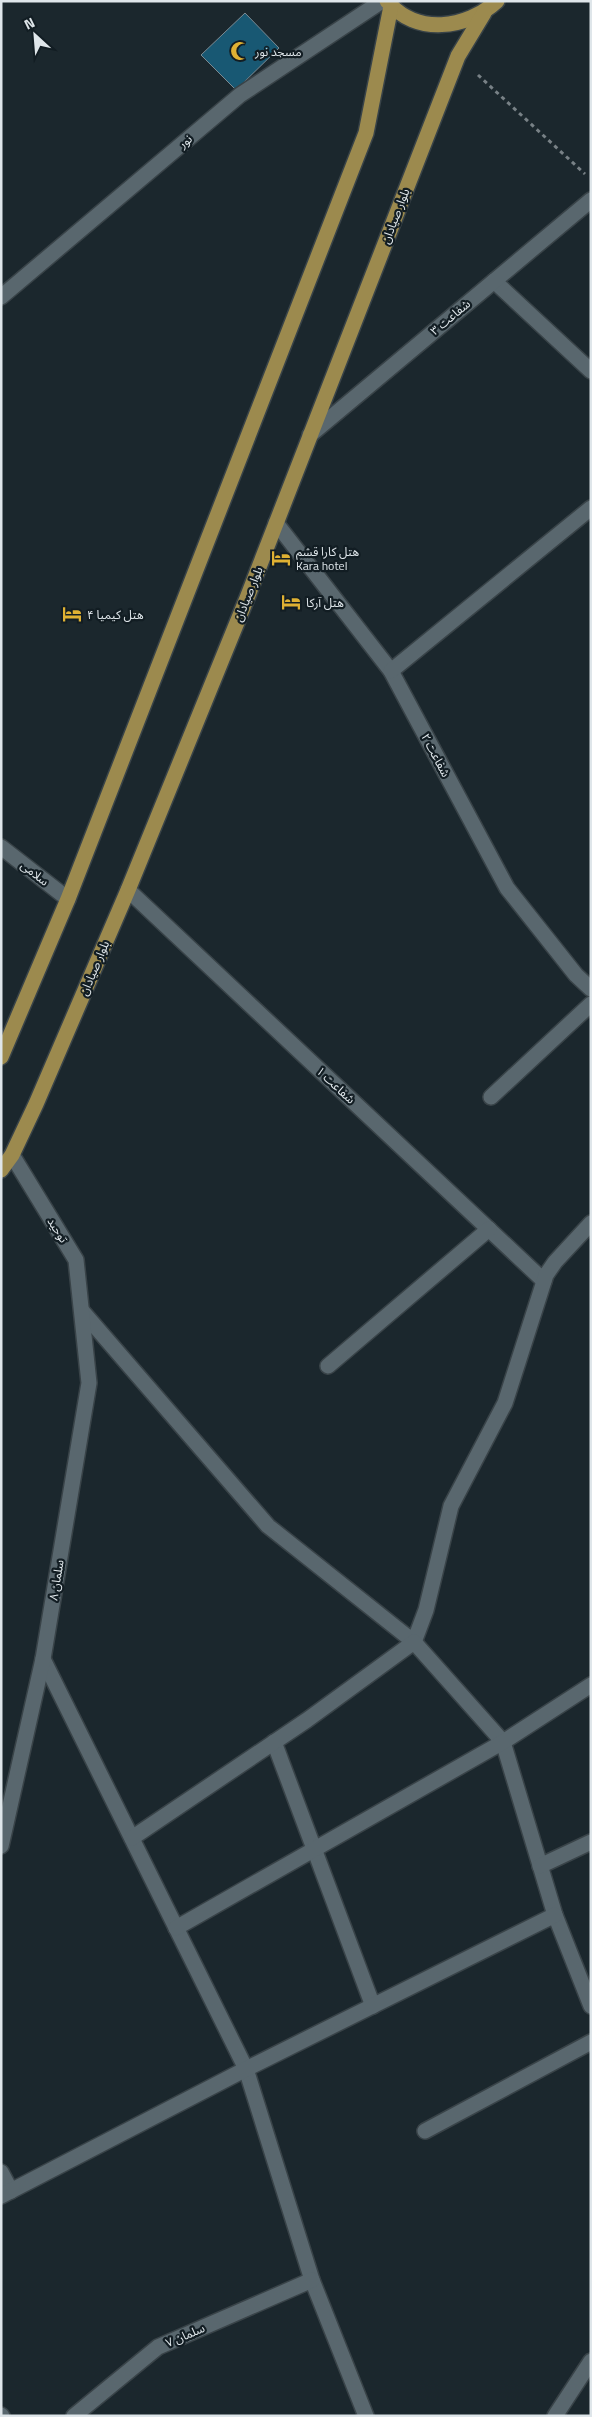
<svg xmlns="http://www.w3.org/2000/svg" width="592" height="2417" font-family="'Titillium Web','Noto Sans Arabic',sans-serif">
  <style>
    .building { fill: #185873; stroke: #7c8a92 }
    .lines { fill: none; stroke-linecap: round; stroke-linejoin: round }
    .minor-casing { stroke: #394348; stroke-width: 18 }
    .major-casing { stroke: #394348; stroke-width: 18 }
    .path { stroke: #788186; stroke-width: 3; stroke-dasharray: 4 4; stroke-linecap: butt }
    .minor { stroke: #59676e; stroke-width: 15 }
    .major { stroke: #9c8a4e; stroke-width: 15 }
    .labels { text-anchor: middle; dominant-baseline: central; stroke-width: 4.5; stroke-linejoin: round; paint-order: stroke }
    .poi-label { font-size: 12px; fill: #dfe6ea; stroke: #121d23; text-anchor: start }
    .street-label { font-size: 12px; fill: #dfe6ea; stroke: #121d23 }
  </style>
  <rect width="100%" height="100%" fill="#1b272d"/>
  <!-- building -->
  <polygon class="building" points="245,13 279,48 236,90 201,55"/>
  <g class="lines">
    <!-- minor casing -->
    <g class="minor-casing">
      <g id="minor">
        <polyline points="494,281 591,371"/>
        <polyline points="1,297 240,95 382,1"/>
        <polyline points="310,435 591,200"/>
        <polyline points="276,523 391,671 507,888 576,975 591,989"/>
        <polyline points="391,671 591,508"/>
        <polyline points="1,847 68,899"/>
        <polyline points="128,890 544,1281"/>
        <polyline points="491,1097 591,1004"/>
        <polyline points="82,1311 268,1526 414,1642 426,1610 451,1506 505,1403 546,1275 555,1262 591,1223"/>
        <polyline points="328,1366 489,1229"/>
        <polyline points="43,1659 246,2069 312,2280 366,2416"/>
        <polyline points="274,1742 373,2006"/>
        <polyline points="132,1838 307,1720 414,1642 503,1742 555,1915 591,2006"/>
        <polyline points="1,1846 43,1659 89,1383 76,1260 12,1155"/>
        <polyline points="540,1866 591,1842"/>
        <polyline points="176,1928 503,1742 591,1685"/>
        <polyline points="425,2131 591,2042"/>
        <polyline points="1,2172 11,2191"/>
        <polyline points="1,2196 246,2069 555,1915"/>
        <polyline points="1,2415 2,2416"/>
        <polyline points="74,2416 158,2347 312,2280"/>
        <polyline points="555,2416 591,2361"/>
      </g>
    </g>
    <!-- major casing -->
    <g class="major-casing">
      <g id="major">
        <path d="M387,1C416,36 467,29 497,1"/>
        <polyline points="1,1057 68,899 366,133 391,6"/>
        <polyline points="1,1170 12,1155 36,1104 128,890 247,598 458,56 484,13"/>
      </g>
    </g>
    <!-- path -->
    <polyline class="path" points="478,75 585,174"/>
    <!-- minor -->
    <use href="#minor" class="minor"/>
    <!-- major -->
    <use href="#major" class="major"/>
  </g>
  <!-- icons -->
  <defs>
    <g id="mosque-bare" transform="scale(1.5)"><path d="M3.5-4.9A6 6 0 1 0 3.5 4.9A5 5 0 1 1 3.5-4.9Z" fill="#dfb133" stroke="#121d23" stroke-width="2.5" paint-order="stroke"/></g>
    <g id="hotel-bare" transform="scale(1.5)"><path d="M-6-4.5h1.5V1H6V5H4.5V3h-9V5H-6ZM-4 0a1.8 1.8 0 1 1 3.6 0ZM.5 0V-2.5h3Q6-2.5 6 0Z" fill="#dfb133" stroke="#121d23" stroke-width="2.5" paint-order="stroke"/></g>
  </defs>
  <g fill-rule="evenodd">
    <use href="#mosque-bare" x="240" y="51"/>
    <use href="#hotel-bare" x="281" y="558"/>
    <use href="#hotel-bare" x="291" y="602"/>
    <use href="#hotel-bare" x="72" y="614"/>
  </g>
  <g class="labels">
    <!-- poi labels -->
    <g class="poi-label">
      <text x="255" y="51">مسجد نور</text>
      <text x="296" y="551">هتل کارا قشم<tspan x="296" dy="14">Kara hotel</tspan></text>
      <text x="306" y="602">هتل آرکا</text>
      <text x="87" y="614">هتل کیمیا ۴</text>
    </g>
    <!-- street labels -->
    <g class="street-label">
      <text transform="translate(185 141) rotate(-40)">نور</text>
      <text transform="translate(395 216) rotate(-69)">بلوار صیادان</text>
      <text transform="translate(450 317) rotate(-40)">شفاعت ۳</text>
      <text transform="translate(248 594) rotate(-68)">بلوار صیادان</text>
      <text transform="translate(436 755) rotate(62)">شفاعت ۲</text>
      <text transform="translate(35 873) rotate(38)">سلامی</text>
      <text transform="translate(94 968) rotate(-67)">بلوار صیادان</text>
      <text transform="translate(336 1085) rotate(43)">شفاعت ۱</text>
      <text transform="translate(58 1230) rotate(58)">توحید</text>
      <text transform="translate(56 1580) rotate(-81)">سلمان ۸</text>
      <text transform="translate(185 2335) rotate(-23)">سلمان ۷</text>
    </g>
  </g>
  <!-- border -->
  <rect width="592" height="2417" fill="none" stroke="#dfe6ea" stroke-width="5"/>
  <!-- north arrow -->
  <g transform="translate(35 35) rotate(334)" stroke="#121d23" stroke-width="4" paint-order="stroke">
  <path d="M0-4L9 19L0 12L-9 19Z" fill="#dfe6ea"/>
  <text y="-8" font-size="14" font-weight="bold" text-anchor="middle" fill="#dfe6ea">N</text>
  </g>
</svg>
